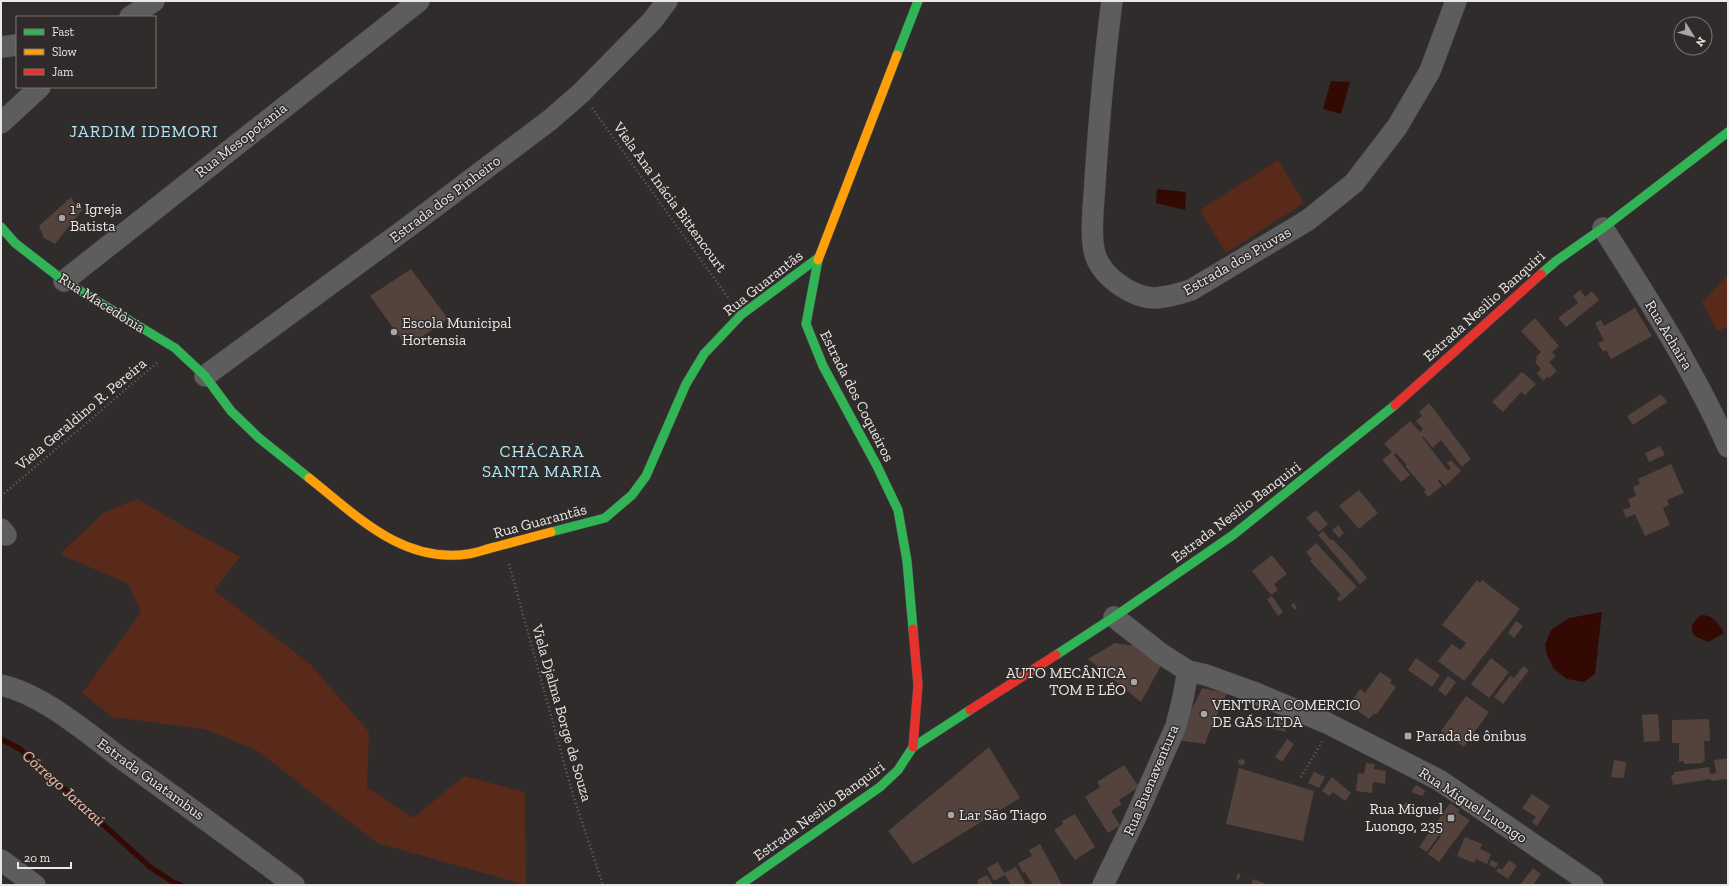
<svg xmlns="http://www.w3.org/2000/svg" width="1729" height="886" font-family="'Zilla Slab',serif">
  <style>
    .green { fill: #59291a }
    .water { fill: #340904 }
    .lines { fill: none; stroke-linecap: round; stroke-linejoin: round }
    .stream { stroke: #340904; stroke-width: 5.5 }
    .building { fill: #54433c }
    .street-casing { stroke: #4c4a4a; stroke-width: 22 }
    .fast-casing { stroke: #4c4a4a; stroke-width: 10 }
    .slow-casing { stroke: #4c4a4a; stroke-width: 10 }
    .jam-casing { stroke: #4c4a4a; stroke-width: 10 }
    .path { stroke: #666; stroke-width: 2.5; stroke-dasharray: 1 3; stroke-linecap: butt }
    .street { stroke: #5d5d5d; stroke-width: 21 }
    .fast { stroke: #30b455; stroke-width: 9 }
    .slow { stroke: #ff9f0a; stroke-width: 9 }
    .jam { stroke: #e5322d; stroke-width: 9 }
    .poi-dot { fill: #a9a6a5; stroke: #302b2a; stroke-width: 1.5 }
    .labels { text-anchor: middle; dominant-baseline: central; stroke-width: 3; stroke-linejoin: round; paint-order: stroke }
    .street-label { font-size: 15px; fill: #eae7e6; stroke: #302b2a }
    .poi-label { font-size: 15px; fill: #eae7e6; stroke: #302b2a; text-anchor: start }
    .water-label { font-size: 16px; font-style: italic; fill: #efbcab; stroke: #302b2a }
    .quarter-label { font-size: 17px; letter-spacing: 1px; fill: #b0e7f7; stroke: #302b2a }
  </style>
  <rect width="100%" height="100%" fill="#2f2c2b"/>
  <!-- green -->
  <g class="green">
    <polygon points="1278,160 1304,203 1226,253 1200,210"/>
    <polygon points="1728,275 1728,327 1717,331 1702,302"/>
    <polygon points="138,499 183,526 240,557 214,590 311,665 369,732 367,787 413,818 464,776 525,792 526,885 377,843 256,750 204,729 112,717 82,693 141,612 128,584 60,554 104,512"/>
  </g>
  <!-- water -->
  <g class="water">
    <polygon points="1331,81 1350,82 1341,114 1323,109"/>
    <polygon points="1157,189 1186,192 1185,210 1156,203"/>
    <polygon points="1602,612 1595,674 1584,682 1567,679 1554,669 1547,655 1545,645 1551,630 1569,618"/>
    <path d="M1702,615C1713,615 1719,624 1724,633L1708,642L1695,636L1692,632V626L1698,617Z"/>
  </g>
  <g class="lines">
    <!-- stream -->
    <polyline class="stream" points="1,739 20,749 150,867 173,882 181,885"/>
  </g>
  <!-- building -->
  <g class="building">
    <polygon points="71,197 75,204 83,209 55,244 44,238 39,226"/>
    <polygon points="411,269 448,319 407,347 370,296"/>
    <polygon points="1580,290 1585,297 1592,291 1599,300 1566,327 1558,318 1578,303 1573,296"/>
    <polygon points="1635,308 1652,336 1611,359 1606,350 1603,352 1598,343 1604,340 1595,323 1601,320 1604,326"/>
    <polygon points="1535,318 1559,346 1552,352 1556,356 1549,362 1557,371 1549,378 1548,376 1543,381 1537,373 1541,369 1535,362 1537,359 1536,357 1541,352 1521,331"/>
    <polygon points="1522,372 1536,384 1525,395 1521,392 1503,412 1492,402"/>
    <polygon points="1661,394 1667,402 1633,425 1627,416"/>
    <polygon points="1429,403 1471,459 1462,467 1441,440 1433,448 1423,436 1422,437 1448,471 1451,468 1447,463 1451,460 1461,471 1445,486 1439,479 1438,481 1442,486 1428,497 1424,492 1426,490 1405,466 1407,465 1396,453 1394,455 1410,475 1401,482 1382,460 1392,452 1384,444 1410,421 1420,432 1423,429 1416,421 1422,416 1419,412"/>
    <polygon points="1660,446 1665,455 1649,462 1645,453"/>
    <polygon points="1671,464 1684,493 1667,500 1669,505 1663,508 1670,525 1645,536 1635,514 1626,518 1623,510 1631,507 1628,499 1636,496 1633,487 1640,484 1638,479"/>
    <polygon points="1359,490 1378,513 1359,529 1339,506"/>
    <polygon points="1316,510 1328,524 1319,532 1306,518"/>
    <polygon points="1338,525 1344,533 1339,538 1332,530"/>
    <polygon points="1323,531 1330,540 1332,539 1346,553 1367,578 1360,584 1318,535"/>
    <polygon points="1316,543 1357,587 1340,602 1337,598 1341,595 1310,561 1312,559 1306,552"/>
    <polygon points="1272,555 1287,574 1274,584 1278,590 1271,595 1252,571"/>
    <polygon points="1477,580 1480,583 1482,580 1520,609 1464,681 1438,661 1452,644 1461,650 1466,643 1442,625"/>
    <polygon points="1272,596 1283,612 1278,616 1267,599"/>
    <polygon points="1294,603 1297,608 1295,610 1291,605"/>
    <polygon points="1516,621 1523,626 1514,638 1508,633"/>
    <polygon points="1115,643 1141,647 1163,662 1141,702 1088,659"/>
    <polygon points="1416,658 1440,675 1432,687 1408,670"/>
    <polygon points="1491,658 1509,672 1489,698 1471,684"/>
    <polygon points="1523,666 1529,670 1503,704 1494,697 1510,676 1514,678"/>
    <polygon points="1380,672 1392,680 1390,683 1396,687 1376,715 1374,713 1369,719 1349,705 1360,689 1365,693"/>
    <polygon points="1448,676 1456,682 1446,696 1438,690"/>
    <polygon points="1202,688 1227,693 1208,735 1205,744 1177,740"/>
    <polygon points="1466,696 1489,712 1464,747 1441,731"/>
    <polygon points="1658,714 1660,741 1644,742 1642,715"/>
    <polygon points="1260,718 1286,723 1285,732 1259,725"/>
    <polygon points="1709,719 1710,741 1704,741 1705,761 1703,761 1703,763 1684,764 1684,761 1679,762 1679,743 1672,743 1672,720"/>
    <polygon points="1287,739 1294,744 1282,762 1275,757"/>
    <polygon points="989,747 1020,798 913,864 888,831"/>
    <polygon points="1728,758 1728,779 1711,781 1711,779 1673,785 1671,775 1674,775 1674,772 1709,767 1710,774 1716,773 1714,760"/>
    <polygon points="1244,759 1245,764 1239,765 1238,760"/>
    <polygon points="1614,760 1626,762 1624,778 1611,777"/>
    <polygon points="1366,763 1375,764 1374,769 1386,771 1385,784 1373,782 1372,793 1356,791 1358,773 1364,774"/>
    <polygon points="1124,765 1139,787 1119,800 1122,804 1111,811 1120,825 1108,833 1085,797 1100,787 1097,782"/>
    <polygon points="1239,768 1314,791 1303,841 1226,824"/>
    <polygon points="1314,772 1325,777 1319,788 1308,783"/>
    <polygon points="1332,777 1351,793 1345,801 1333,792 1329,796 1322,791"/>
    <polygon points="1416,785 1426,791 1422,796 1411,792"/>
    <polygon points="1532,794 1550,806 1537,826 1532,822 1536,817 1522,808"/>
    <polygon points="1406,802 1411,805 1408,809 1403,806"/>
    <polygon points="1450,803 1460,810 1458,813 1470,820 1439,862 1428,854 1441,836 1439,835 1427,852 1419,847"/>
    <polygon points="1075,814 1095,847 1075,860 1054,830 1063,824 1062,821"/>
    <polygon points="1465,837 1482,844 1480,849 1491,854 1487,864 1476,859 1474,863 1457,856"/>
    <polygon points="1040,844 1062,885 1033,885 1025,872 1023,873 1018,863 1032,856 1029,850"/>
    <polygon points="1491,860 1498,863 1496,868 1489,865"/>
    <polygon points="1509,860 1517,866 1508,879 1496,871 1499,868 1502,870"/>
    <polygon points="998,862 1004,873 1016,867 1026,885 1011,885 1005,875 994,881 987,868"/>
    <polygon points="1533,868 1541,874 1533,885 1521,884"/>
    <polygon points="1238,873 1241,875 1238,880 1236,879"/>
    <polygon points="987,875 993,885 979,885 977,880"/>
    <polygon points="1253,879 1269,885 1251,885"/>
  </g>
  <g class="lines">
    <!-- street casing -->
    <g class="street-casing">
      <g id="street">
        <path d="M1112,1C1104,61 1099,121 1095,182C1094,202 1089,239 1096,257C1104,278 1133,298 1155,298C1168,297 1179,294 1191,290L1308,220L1354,183L1397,127L1430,71L1456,1"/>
        <polyline points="130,17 154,1"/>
        <polyline points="1,47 17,45"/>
        <polyline points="1,123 40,87"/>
        <path d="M1603,228C1648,299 1694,370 1728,447"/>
        <polyline points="64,281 419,1"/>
        <polyline points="205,376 408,227 550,120 581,93 652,21 667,1"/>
        <polyline points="1,529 6,535"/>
        <polyline points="1114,617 1160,653 1188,671 1206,675 1253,692 1327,723 1439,780 1593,885"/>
        <path d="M1,685C44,695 87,733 122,759C180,801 237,842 294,885"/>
        <polyline points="1,860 35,885"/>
        <polyline points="1103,885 1134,821 1176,726 1183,698 1188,671"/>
      </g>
    </g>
    <!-- fast casing -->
    <g class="fast-casing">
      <g id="fast">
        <polyline points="897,55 918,1"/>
        <polyline points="1,227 15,243 64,281 175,348 205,376 231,411 259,438 309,478"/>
        <polyline points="818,260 806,324 823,366 877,466 898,510 907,561 913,629"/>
        <polyline points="1541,274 1556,261 1603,228 1728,132"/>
        <polyline points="551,532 605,518 632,495 646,476 686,384 704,354 741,315 818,258"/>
        <polyline points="1056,655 1114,617 1233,535 1395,405"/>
        <polyline points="740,885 880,787 898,770 913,747 970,710"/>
      </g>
    </g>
    <!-- slow casing -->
    <g class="slow-casing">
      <g id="slow">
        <polyline points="818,260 897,55"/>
        <path d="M309,478C356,515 402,564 468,554C477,553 486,549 495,547C513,542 532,537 551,532"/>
      </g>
    </g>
    <!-- jam casing -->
    <g class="jam-casing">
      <g id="jam">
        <polyline points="1395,405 1541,274"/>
        <polyline points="970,710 1056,655"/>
        <polyline points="913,747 918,685 913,629"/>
      </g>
    </g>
    <!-- path -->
    <g class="path">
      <polyline points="592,108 730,300"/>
      <polyline points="1,496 159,361"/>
      <polyline points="509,564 573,795 603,885"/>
      <polyline points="1301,777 1322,742"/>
    </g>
    <!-- street -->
    <use href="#street" class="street"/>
    <!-- fast -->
    <use href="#fast" class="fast"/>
    <!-- slow -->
    <use href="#slow" class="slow"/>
    <!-- jam -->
    <use href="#jam" class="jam"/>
  </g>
  <!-- markers -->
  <g class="poi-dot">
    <circle cx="62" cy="218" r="4"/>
    <circle cx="394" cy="332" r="4"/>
    <circle cx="1134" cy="682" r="4"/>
    <circle cx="1204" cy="714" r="4"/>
    <rect x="1404" y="732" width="8" height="8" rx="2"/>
    <circle cx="951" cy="815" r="4"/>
    <rect x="1447" y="814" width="8" height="8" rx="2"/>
  </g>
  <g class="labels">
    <!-- street labels -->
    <g class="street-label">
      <text transform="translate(241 140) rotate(-38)">Rua Mesopotania</text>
      <text transform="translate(670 197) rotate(54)">Viela Ana Inácia Bittencourt</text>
      <text transform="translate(445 199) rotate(-37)">Estrada dos Pinheiro</text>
      <text transform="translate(1237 261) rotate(-30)">Estrada dos Piuvas</text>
      <text transform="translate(763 283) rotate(-38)">Rua Guarantãs</text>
      <text transform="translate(102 303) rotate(32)">Rua Macedônia</text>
      <text transform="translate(1484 306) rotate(-42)">Estrada Nesilio Banquiri</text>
      <text transform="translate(1669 335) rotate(59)">Rua Achaira</text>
      <text transform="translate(857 396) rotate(63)">Estrada dos Coqueiros</text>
      <text transform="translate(81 414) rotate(-40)">Viela Geraldino R. Pereira</text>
      <text transform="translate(1236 512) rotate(-37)">Estrada Nesilio Banquiri</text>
      <text transform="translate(540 521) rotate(-15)">Rua Guarantãs</text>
      <text transform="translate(562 713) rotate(74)">Viela Djalma Borge de Souza</text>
      <text transform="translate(151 779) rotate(36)">Estrada Guatambus</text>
      <text transform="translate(1151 780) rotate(-67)">Rua Buenaventura</text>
      <text transform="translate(1473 805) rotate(33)">Rua Miguel Luongo</text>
      <text transform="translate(819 811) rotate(-36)">Estrada Nesilio Banquiri</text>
    </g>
    <!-- poi labels -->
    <g class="poi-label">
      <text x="70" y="209">1ª Igreja<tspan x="70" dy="17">Batista</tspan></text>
      <text x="402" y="323">Escola Municipal<tspan x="402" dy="17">Hortensia</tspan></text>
      <text x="1126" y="673" text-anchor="end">AUTO MECÂNICA<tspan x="1126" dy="17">TOM E LÉO</tspan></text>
      <text x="1212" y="705">VENTURA COMERCIO<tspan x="1212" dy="17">DE GÁS LTDA</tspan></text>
      <text x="1416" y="736">Parada de ônibus</text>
      <text x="1443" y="809" text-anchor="end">Rua Miguel<tspan x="1443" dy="17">Luongo, 235</tspan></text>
      <text x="959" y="815">Lar São Tiago</text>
    </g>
    <!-- water labels -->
    <g class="water-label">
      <text transform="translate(64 788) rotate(42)">Córrego Jararaú</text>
    </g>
    <!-- quarter labels -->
    <g class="quarter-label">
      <text x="144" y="131">JARDIM IDEMORI</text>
      <text x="542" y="451">CHÁCARA<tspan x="542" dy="20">SANTA MARIA</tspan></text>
    </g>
  </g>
  <!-- border -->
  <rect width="1729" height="886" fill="none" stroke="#eae7e6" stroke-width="4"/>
  <!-- legend -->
  <rect x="16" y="16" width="140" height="72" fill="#302b2a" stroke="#7a7675"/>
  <rect x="24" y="29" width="20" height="6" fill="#30b455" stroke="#7a7675"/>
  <text x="52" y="36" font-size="12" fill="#eae7e6">Fast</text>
  <rect x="24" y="49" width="20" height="6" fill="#ff9f0a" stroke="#7a7675"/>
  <text x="52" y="56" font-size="12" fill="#eae7e6">Slow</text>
  <rect x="24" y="69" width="20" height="6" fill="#e5322d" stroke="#7a7675"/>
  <text x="52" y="76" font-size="12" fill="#eae7e6">Jam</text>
  <!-- north arrow -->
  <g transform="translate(1693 36) rotate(127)"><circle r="19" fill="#302b2a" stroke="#7a7675"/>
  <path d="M0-3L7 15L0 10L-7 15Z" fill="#a9a6a5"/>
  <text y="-6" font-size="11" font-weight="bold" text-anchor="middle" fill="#eae7e6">N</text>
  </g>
  <!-- scale -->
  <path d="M18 862v6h53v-6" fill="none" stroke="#eae7e6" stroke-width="2"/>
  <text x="24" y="862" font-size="12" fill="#eae7e6" stroke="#302b2a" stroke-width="3" paint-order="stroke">20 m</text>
</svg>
